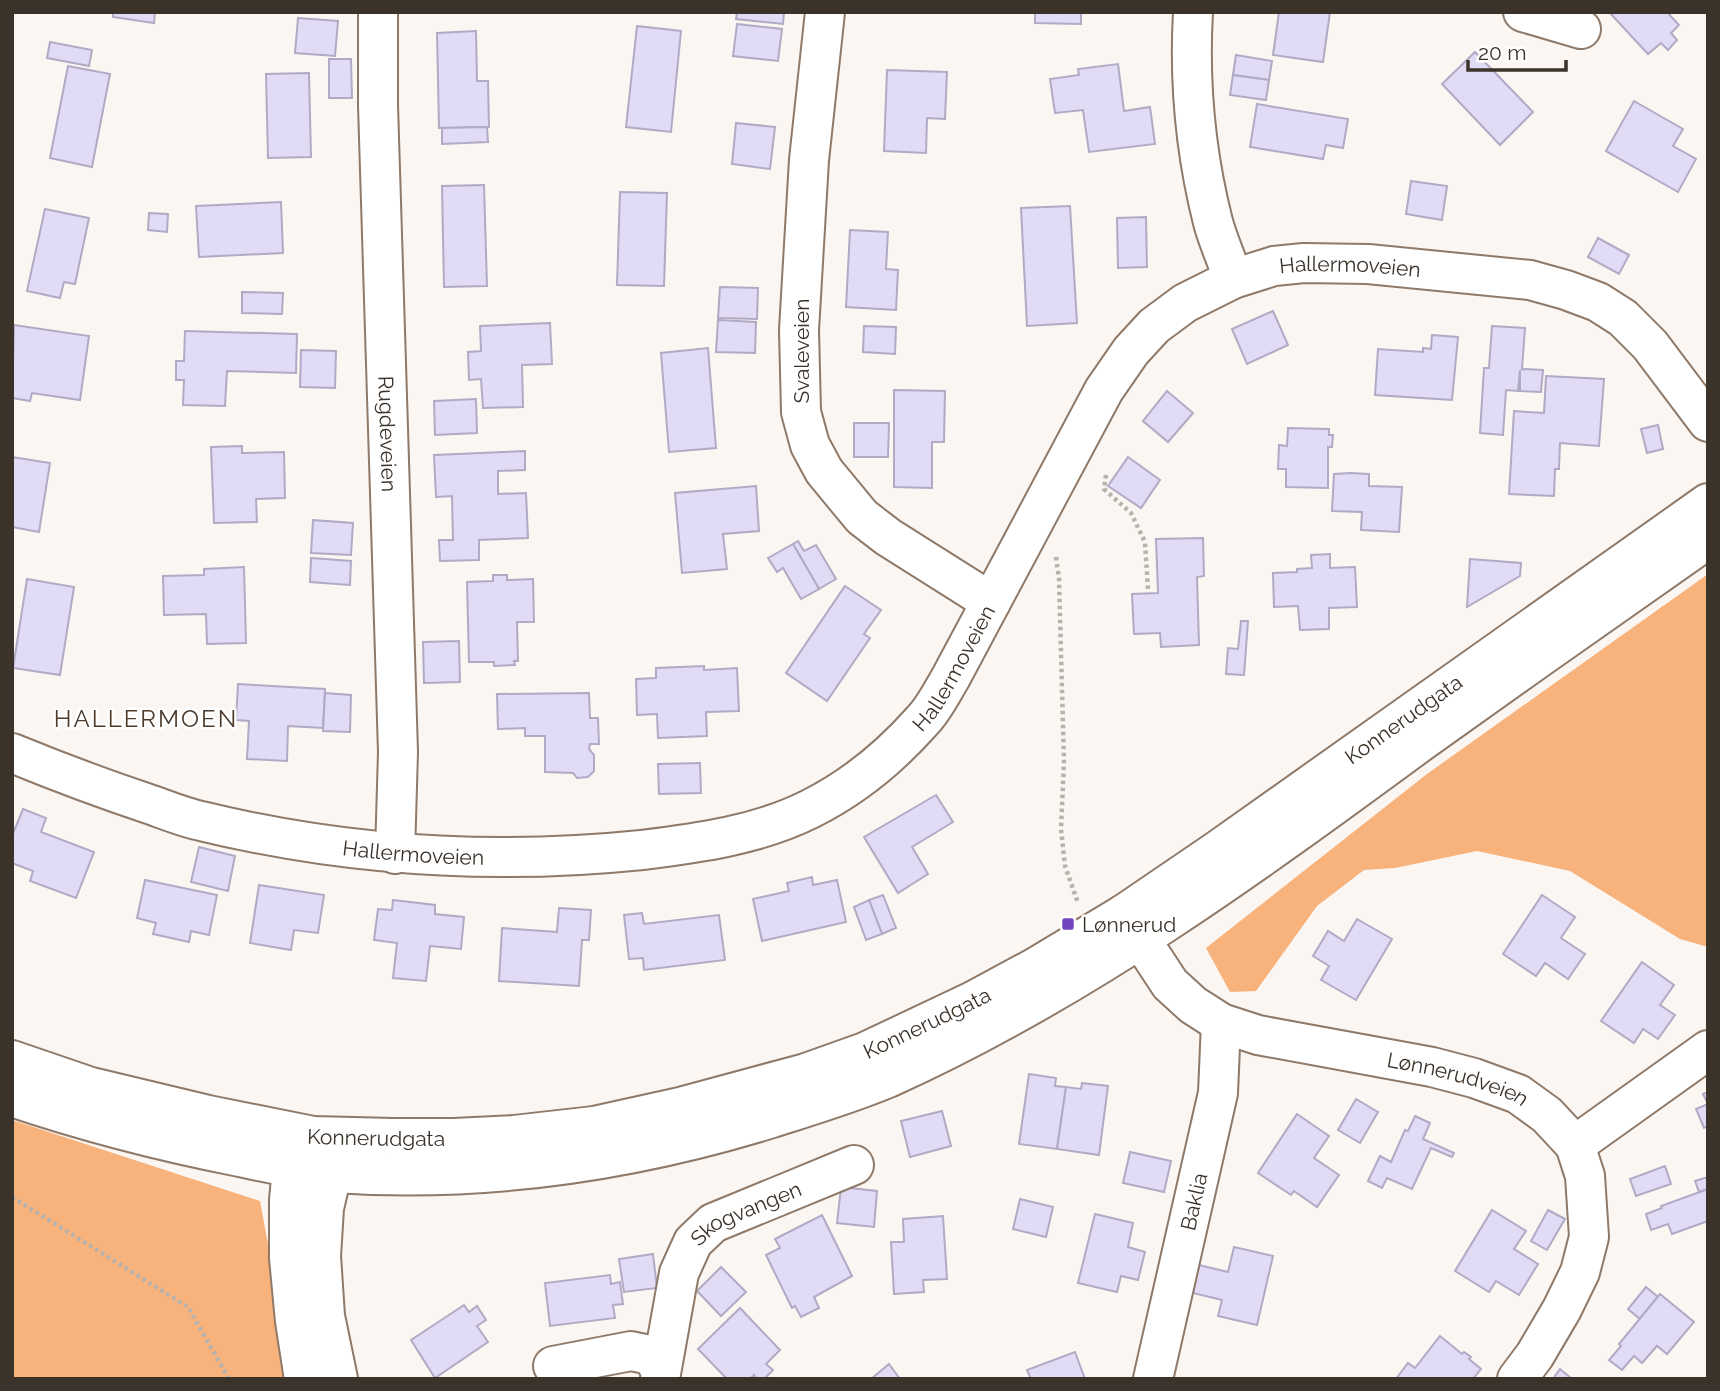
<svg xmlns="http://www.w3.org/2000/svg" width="1720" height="1391" font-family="Raleway,sans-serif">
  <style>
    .forest { fill: #f8b27b }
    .building { fill: #e1dbf6; stroke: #b0aac4; stroke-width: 2 }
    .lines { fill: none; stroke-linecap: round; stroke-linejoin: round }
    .minor-casing { stroke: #8f7968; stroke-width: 42 }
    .major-casing { stroke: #8f7968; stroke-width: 42 }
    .path { stroke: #b8b2ad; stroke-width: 4.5; stroke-dasharray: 3.5 3.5; stroke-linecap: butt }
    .minor { stroke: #fff; stroke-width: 38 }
    .major { stroke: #fff; stroke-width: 38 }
    .poi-dot { fill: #7346bf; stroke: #fff; stroke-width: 2.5 }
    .labels { text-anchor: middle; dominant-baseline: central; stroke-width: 5; stroke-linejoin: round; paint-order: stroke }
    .street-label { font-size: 21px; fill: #3b322a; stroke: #fff }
    .poi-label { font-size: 21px; fill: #3b322a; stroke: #fff; text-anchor: start }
    .quarter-label { font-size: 24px; letter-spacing: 2px; fill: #4d3a2a; stroke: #fff }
  </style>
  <rect width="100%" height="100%" fill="#fbf6f2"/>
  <!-- forest -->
  <g class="forest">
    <polygon points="1708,574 1708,947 1680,939 1570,871 1477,851 1395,868 1364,870 1317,906 1256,991 1230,992 1206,948 1427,774"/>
    <polygon points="12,1120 260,1201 293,1379 12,1379"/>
  </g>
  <!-- building -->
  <g class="building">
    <polygon points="113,12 155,12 154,23 113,17"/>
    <polygon points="737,12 784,12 783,24 736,19"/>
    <polygon points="1035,12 1081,12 1081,24 1035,23"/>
    <polygon points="1279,12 1330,12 1323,62 1273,55"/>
    <polygon points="1609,12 1667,12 1679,25 1671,33 1677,40 1668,50 1661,43 1648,54"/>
    <polygon points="298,18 338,21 335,56 295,53"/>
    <polygon points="737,24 782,29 778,61 733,56"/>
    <polygon points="637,26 681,31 671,132 626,127"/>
    <polygon points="476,31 477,81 488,81 489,127 439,128 437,33"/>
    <polygon points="50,42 92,50 89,66 47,58"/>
    <polygon points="1475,52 1533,112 1500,145 1442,84"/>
    <polygon points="1236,55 1272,61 1269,80 1233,75"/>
    <polygon points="329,59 351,59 352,98 329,98"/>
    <polygon points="1118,64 1124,111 1150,107 1155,144 1089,152 1083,110 1055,113 1050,79 1079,75 1078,69"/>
    <polygon points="68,66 110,74 92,167 50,158"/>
    <polygon points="887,70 947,72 945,119 927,118 926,153 884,151"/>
    <polygon points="309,73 311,157 268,158 266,74"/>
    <polygon points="1233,75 1269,80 1266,100 1230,95"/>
    <polygon points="1634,101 1683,129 1673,146 1696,159 1678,192 1606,151"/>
    <polygon points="1257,104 1348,119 1343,148 1326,145 1323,159 1250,147"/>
    <polygon points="736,123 775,127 770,169 732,164"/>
    <polygon points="487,127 488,142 442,144 442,128"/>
    <polygon points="1411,181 1447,186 1442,220 1406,214"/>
    <polygon points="484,185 487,286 444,287 442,186"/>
    <polygon points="620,192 667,193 664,286 617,285"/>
    <polygon points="281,202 283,253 199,257 196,206"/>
    <polygon points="1070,206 1077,323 1027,326 1021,208"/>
    <polygon points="45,209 89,218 75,284 64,282 60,298 27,291"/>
    <polygon points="149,213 168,214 167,232 148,230"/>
    <polygon points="1146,217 1147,267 1118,268 1117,218"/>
    <polygon points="850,230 888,232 886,269 898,270 896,310 846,307"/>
    <polygon points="1598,238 1629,255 1619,274 1588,257"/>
    <polygon points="720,287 758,288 757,319 718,318"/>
    <polygon points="242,292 283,293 282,314 242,313"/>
    <polygon points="1273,311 1288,345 1247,364 1232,329"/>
    <polygon points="718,320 756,322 755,353 716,352"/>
    <polygon points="550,323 552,364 522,365 523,407 483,408 481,379 469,380 468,352 481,351 480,326"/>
    <polygon points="14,325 89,336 80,400 32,393 30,401 12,398"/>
    <polygon points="864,326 896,327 895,354 863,352"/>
    <polygon points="1492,326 1525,328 1522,369 1543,370 1541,392 1520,391 1520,370 1518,391 1506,390 1503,435 1480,433 1484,368 1489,368"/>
    <polygon points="185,331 297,334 296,373 227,371 225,406 183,405 184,380 176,380 176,361 184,361"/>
    <polygon points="1432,335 1458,337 1452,400 1375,395 1378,349 1423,352 1423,348 1431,349"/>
    <polygon points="708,348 716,448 669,452 661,353"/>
    <polygon points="301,350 336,351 335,388 300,387"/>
    <polygon points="1546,376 1604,379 1599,446 1560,443 1559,469 1555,469 1554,496 1509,494 1514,411 1544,413"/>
    <polygon points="894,390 945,391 944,442 932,442 932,488 894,487"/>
    <polygon points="1167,391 1193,413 1168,442 1143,421"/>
    <polygon points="476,399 477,433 435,435 434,401"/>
    <polygon points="854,423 889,423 888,457 854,457"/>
    <polygon points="1658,425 1663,449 1647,453 1641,429"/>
    <polygon points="1288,428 1329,429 1329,435 1333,435 1332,447 1328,447 1328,488 1286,487 1286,469 1278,469 1279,445 1287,446"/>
    <polygon points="242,446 242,453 284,452 285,498 256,499 257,522 214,523 211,447"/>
    <polygon points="525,451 525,470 498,471 498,494 526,493 528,538 479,540 479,560 440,561 439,540 453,540 452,496 436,497 434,455"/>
    <polygon points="12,457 50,463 39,532 12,527"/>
    <polygon points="1128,457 1160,480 1141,508 1108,486"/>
    <polygon points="1350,473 1369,474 1369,486 1402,487 1399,532 1361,530 1362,512 1332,511 1334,474"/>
    <polygon points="756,486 759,531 723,534 727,569 682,573 675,493"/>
    <polygon points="313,520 353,523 351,555 311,553"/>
    <polygon points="1203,538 1204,576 1197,577 1199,645 1161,647 1160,633 1134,634 1132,594 1158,593 1156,539"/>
    <polygon points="798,541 804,551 816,545 836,579 819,589 793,544"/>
    <polygon points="793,544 819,589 801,599 783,568 777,572 768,558"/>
    <polygon points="1330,554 1330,568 1355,567 1357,607 1329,608 1329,629 1300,630 1298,606 1274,607 1273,573 1297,572 1297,569 1312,568 1311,555"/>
    <polygon points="311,558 351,561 350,585 310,582"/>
    <polygon points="1470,559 1521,563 1520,576 1467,607"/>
    <polygon points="244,567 246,643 207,644 206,614 164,615 163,576 204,575 204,569"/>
    <polygon points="493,575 507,575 507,580 533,579 534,622 517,622 518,661 514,661 515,665 494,666 494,662 469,662 467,582 493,581"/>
    <polygon points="27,579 74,587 60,675 13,668"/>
    <polygon points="845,586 881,610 864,634 870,638 827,701 786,673"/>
    <polygon points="1241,621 1248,621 1244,675 1226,674 1228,648 1238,649"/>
    <polygon points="459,641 460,682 424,683 423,642"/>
    <polygon points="704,666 704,670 737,668 739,711 706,712 707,736 658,738 657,714 637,715 636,679 656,678 656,668"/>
    <polygon points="238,684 325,689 323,728 288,726 287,761 247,759 249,721 236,720"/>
    <polygon points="325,693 351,695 350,732 323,731"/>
    <polygon points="589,693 590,718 598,718 599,744 590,744 589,749 594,755 594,771 588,777 577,778 573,773 545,772 545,736 525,736 525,728 498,729 497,694"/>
    <polygon points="700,763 701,793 659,794 658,764"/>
    <polygon points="936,795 953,822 912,847 928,874 898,893 864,837"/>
    <polygon points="23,809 46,818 41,832 94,852 76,898 30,881 33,871 12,863 12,836"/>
    <polygon points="199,847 235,856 228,891 191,882"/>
    <polygon points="812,877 813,885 837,880 846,922 762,941 753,899 789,891 787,883"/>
    <polygon points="145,880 217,895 209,935 191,931 189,942 153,934 156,923 137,918"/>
    <polygon points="259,885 324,895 318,933 294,930 291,950 250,943"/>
    <polygon points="883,895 896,928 882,934 869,900"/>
    <polygon points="1542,895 1575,917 1561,938 1585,954 1568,979 1545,963 1536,976 1503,954"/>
    <polygon points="393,900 435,905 435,914 464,917 461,949 430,946 426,981 393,978 397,943 374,940 378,909 392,910"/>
    <polygon points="869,900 882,934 866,940 854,907"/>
    <polygon points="559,908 591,910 589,940 582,940 579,986 499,981 502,928 557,932"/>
    <polygon points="642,913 644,924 719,915 725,960 644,970 643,958 629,959 624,915"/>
    <polygon points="1357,919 1392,939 1356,1000 1321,980 1329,966 1313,956 1328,931 1344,941"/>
    <polygon points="1642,962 1674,985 1660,1005 1675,1015 1658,1039 1643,1029 1634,1043 1601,1021"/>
    <polygon points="1029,1074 1056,1078 1055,1086 1066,1087 1057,1149 1019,1144"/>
    <polygon points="1082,1083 1108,1086 1099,1155 1057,1149 1066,1087 1081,1089"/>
    <polygon points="1708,1092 1708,1126 1704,1128 1696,1109 1708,1104 1703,1094"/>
    <polygon points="1356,1099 1378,1112 1360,1143 1338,1130"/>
    <polygon points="942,1111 951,1146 910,1157 901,1121"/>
    <polygon points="1297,1114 1329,1136 1314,1158 1339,1175 1317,1207 1294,1191 1291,1195 1258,1173"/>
    <polygon points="1415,1116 1430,1123 1423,1139 1454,1153 1452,1157 1431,1148 1412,1189 1387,1178 1382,1188 1368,1181 1380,1156 1391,1162 1405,1130 1408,1131"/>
    <polygon points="1130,1152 1171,1161 1164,1192 1123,1183"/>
    <polygon points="1665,1166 1671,1184 1636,1196 1630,1179"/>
    <polygon points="1708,1177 1708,1189 1699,1192 1695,1181"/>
    <polygon points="841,1187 877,1191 874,1227 837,1223"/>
    <polygon points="1708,1189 1708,1221 1672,1234 1668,1224 1651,1230 1646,1214 1662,1208 1661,1206"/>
    <polygon points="1020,1199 1053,1207 1046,1237 1013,1229"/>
    <polygon points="1492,1210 1526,1231 1514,1249 1538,1264 1519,1295 1496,1281 1489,1292 1455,1271"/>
    <polygon points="1548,1210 1565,1219 1547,1250 1531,1241"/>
    <polygon points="1095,1214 1133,1223 1128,1247 1145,1252 1138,1280 1121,1276 1117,1292 1078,1283"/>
    <polygon points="822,1215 852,1276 814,1297 819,1308 801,1317 795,1306 792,1308 766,1255 780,1248 775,1239"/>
    <polygon points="943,1216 947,1279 923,1280 924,1292 894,1294 891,1242 904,1242 903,1219"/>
    <polygon points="1234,1247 1273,1256 1257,1325 1218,1316 1222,1300 1193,1293 1199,1265 1228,1272"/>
    <polygon points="653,1254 657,1288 624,1292 619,1259"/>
    <polygon points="721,1267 746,1292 721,1316 697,1291"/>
    <polygon points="610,1275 611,1284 620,1282 623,1304 613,1305 615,1318 550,1326 545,1283"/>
    <polygon points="1646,1287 1658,1297 1640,1319 1628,1309"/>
    <polygon points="1660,1294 1694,1322 1667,1354 1657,1346 1642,1363 1634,1356 1622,1370 1609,1360 1621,1346 1619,1344"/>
    <polygon points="464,1305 469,1312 477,1306 486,1320 477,1326 488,1342 435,1378 411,1340"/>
    <polygon points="740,1308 780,1350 766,1364 773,1370 764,1379 757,1379 754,1375 750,1379 727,1379 698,1349"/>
    <polygon points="1440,1336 1462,1354 1464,1352 1471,1357 1469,1359 1481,1369 1473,1379 1396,1379 1408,1363 1415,1368"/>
    <polygon points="1075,1352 1085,1379 1031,1379 1027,1370"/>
    <polygon points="889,1364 900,1379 871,1379"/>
    <polygon points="1560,1369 1572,1379 1553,1379"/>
  </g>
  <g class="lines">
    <!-- minor casing -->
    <g class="minor-casing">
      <g id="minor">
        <path id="s1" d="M378,12V105L398,752L395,854"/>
        <polyline points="825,12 809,160 799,330 801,412 810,445 824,471 862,517 888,537 991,602"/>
        <path d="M1193,12C1189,82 1196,155 1213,222C1218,241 1227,260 1233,279"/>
        <polyline points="1523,12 1581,29"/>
        <path id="s2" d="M12,753C56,771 101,788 146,803C164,809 182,817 201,821C345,856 495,865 642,850C699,843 758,835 810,809C852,788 891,756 922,721C934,709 942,692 951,677L1104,390L1131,351L1154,326L1185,303L1233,279L1274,266L1304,263L1368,264L1530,280L1566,290L1598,302L1623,318L1650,345L1708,422"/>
        <path id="s3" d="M1124,914L1170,984L1193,1005L1221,1023L1258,1035L1432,1067L1474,1078L1518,1094L1547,1115L1575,1145L1585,1176L1589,1237L1580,1272L1562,1309L1535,1355L1517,1379"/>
        <polyline points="1575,1145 1708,1050"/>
        <polyline points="553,1366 631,1351 650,1355 661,1369"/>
        <polyline points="304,1379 295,1321 289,1258 289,1200 292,1168 313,1136 332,1173 324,1208 321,1256 325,1316 338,1379"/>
        <path id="s4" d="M660,1379L679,1273L693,1242L713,1223L854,1165"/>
        <path id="s5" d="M1153,1379L1218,1093L1221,1023"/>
      </g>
    </g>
    <!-- major casing -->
    <g class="major-casing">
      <g id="major">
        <path id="s6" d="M12,1060L91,1087L208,1115L313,1136L393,1138H454L514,1135L594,1126L680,1107L806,1073L865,1052L973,1001L1036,967L1124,914L1218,850L1708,503"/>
        <path d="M12,1097C86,1122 164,1142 240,1157C271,1164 302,1170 334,1173C482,1183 630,1162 772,1118C810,1106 850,1094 888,1078C1081,991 1252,866 1422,741C1517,673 1612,606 1708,539"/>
      </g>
    </g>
    <!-- path -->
    <g class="path">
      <polyline points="1106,475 1104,489 1131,513 1145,542 1148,590"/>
      <polyline points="1056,557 1059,579 1064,762 1061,829 1065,866 1078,903"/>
      <polyline points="12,1197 188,1307 229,1379"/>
    </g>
    <!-- minor -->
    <use href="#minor" class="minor"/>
    <!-- major -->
    <use href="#major" class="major"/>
  </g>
  <!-- markers -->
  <rect class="poi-dot" x="1061" y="917" width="14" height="14" rx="3.5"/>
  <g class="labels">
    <!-- street labels -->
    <g class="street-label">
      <text stroke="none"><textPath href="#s2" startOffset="1633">Hallermoveien</textPath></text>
      <text transform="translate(801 351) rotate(-90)">Svaleveien</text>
      <text stroke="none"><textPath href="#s1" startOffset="422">Rugdeveien</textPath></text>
      <text stroke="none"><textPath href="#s2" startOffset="1024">Hallermoveien</textPath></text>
      <text stroke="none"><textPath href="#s6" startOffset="1508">Konnerudgata</textPath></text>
      <text stroke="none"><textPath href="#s2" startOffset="416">Hallermoveien</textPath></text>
      <text stroke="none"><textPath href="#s6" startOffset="942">Konnerudgata</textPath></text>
      <text stroke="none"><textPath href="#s3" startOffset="392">Lønnerudveien</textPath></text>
      <text stroke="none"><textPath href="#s6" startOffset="374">Konnerudgata</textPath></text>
      <text stroke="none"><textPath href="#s5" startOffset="182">Baklia</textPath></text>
      <text stroke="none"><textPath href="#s4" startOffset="203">Skogvangen</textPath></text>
    </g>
    <!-- poi labels -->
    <g class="poi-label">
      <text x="1082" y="924">Lønnerud</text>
    </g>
    <!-- quarter labels -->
    <g class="quarter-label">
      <text x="146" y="718">HALLERMOEN</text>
    </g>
  </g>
  <!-- border -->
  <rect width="1720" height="1391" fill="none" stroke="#3b322a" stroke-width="28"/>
  <!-- scale -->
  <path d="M1468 60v10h98v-10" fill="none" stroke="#3b322a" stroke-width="3.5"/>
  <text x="1478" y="60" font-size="21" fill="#3b322a" stroke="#ffffff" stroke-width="5" paint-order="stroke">20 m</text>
</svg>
